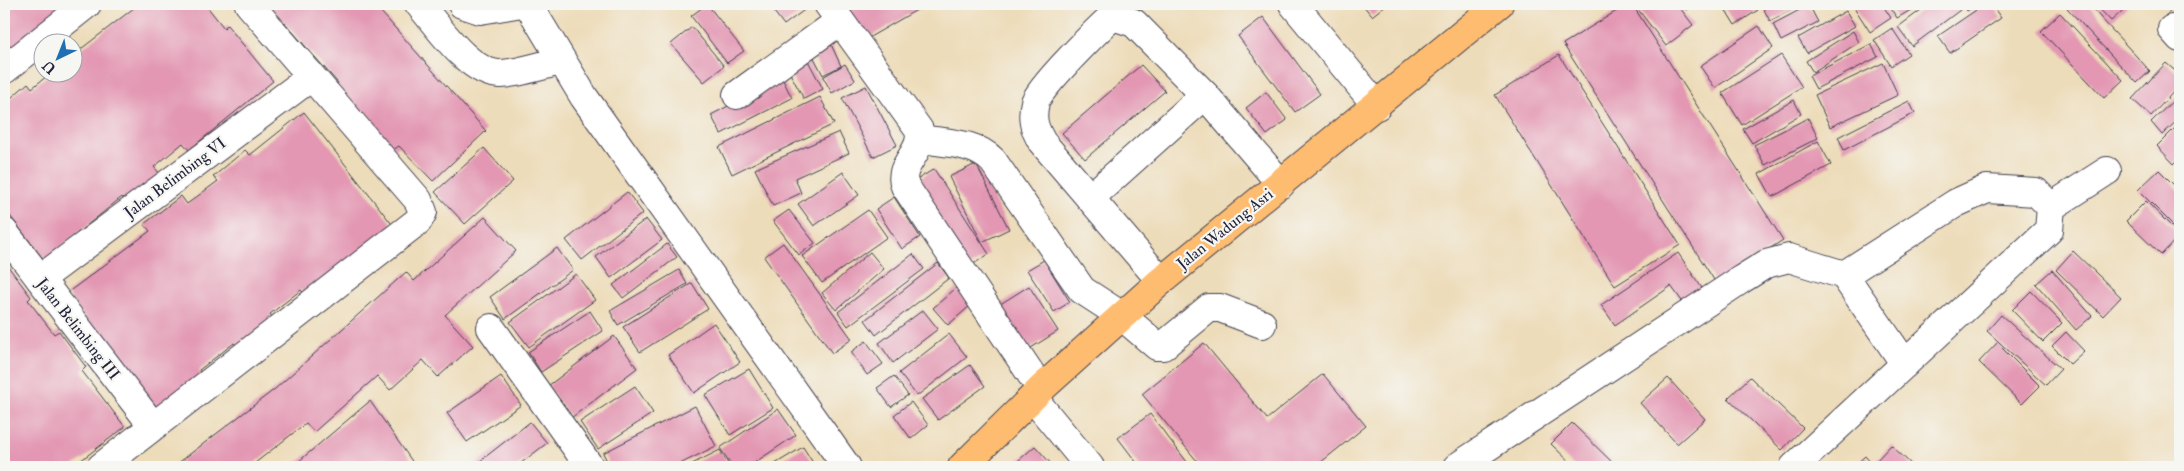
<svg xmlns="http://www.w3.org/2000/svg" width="2184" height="471" font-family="'IM FELL Double Pica',serif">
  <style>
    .building { fill: #e397b2 }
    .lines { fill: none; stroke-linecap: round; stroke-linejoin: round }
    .minor-casing { stroke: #403e4e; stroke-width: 30 }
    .major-casing { stroke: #403e4e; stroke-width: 30 }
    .minor { stroke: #fff; stroke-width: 28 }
    .major { stroke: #febc70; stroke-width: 28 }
    .labels { text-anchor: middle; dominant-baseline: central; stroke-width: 4.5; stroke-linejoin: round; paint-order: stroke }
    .street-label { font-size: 16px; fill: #22223b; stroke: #f6f6f2 }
  </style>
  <rect width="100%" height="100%" fill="#f6f6f2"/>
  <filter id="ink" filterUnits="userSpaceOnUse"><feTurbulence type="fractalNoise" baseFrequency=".02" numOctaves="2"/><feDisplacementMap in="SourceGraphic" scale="10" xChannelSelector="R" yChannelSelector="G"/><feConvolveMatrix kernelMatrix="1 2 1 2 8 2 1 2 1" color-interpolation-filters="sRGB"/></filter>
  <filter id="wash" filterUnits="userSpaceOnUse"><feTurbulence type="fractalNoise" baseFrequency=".0096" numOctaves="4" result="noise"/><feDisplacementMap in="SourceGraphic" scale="20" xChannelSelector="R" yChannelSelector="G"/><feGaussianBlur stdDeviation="1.12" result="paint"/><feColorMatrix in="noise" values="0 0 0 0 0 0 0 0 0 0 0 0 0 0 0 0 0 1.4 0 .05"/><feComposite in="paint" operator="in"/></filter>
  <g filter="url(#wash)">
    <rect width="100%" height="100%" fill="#eddcb9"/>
    <g id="blocks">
      <!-- building -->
      <g class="building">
        <polygon points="4,4 72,4 4,59"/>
        <polygon points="139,4 205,4 224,28 227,25 273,81 189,150 183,143 154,167 162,176 127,205 122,197 44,260 4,208 4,104 28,83 32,88 52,72 72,72 72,56"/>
        <polygon points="268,4 374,4 486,131 433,181 399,146 393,150 336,86 338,83"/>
        <polygon points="707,4 744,51 727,63 691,16"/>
        <polygon points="768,4 804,4 807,8 784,25"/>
        <polygon points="864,4 927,4 863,41 846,14"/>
        <polygon points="1362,4 1387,4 1372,16"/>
        <polygon points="1628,4 1632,4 1783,240 1716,283 1563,44"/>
        <polygon points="1634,4 1677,4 1693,25 1666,46"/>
        <polygon points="1683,4 1697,4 1686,10"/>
        <polygon points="1722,4 1754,4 1758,10 1735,25"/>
        <polygon points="1761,4 1803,4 1770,21"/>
        <polygon points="1852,4 1882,4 1891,18 1870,32"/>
        <polygon points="1888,4 1921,4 1897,18"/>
        <polygon points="1929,4 1956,4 1960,10 1912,46 1898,27"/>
        <polygon points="1962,4 1977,4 1967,11"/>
        <polygon points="1985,4 1991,4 2001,18 1950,53 1938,36"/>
        <polygon points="2072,4 2088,4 2150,71 2137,83 2067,8"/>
        <polygon points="2095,4 2130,4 2111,21"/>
        <polygon points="2179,4 2180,4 2180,34 2165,16"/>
        <polygon points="1809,5 1818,22 1781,41 1773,24"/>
        <polygon points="1846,11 1855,26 1807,53 1798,38"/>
        <polygon points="2060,13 2123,80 2104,98 2041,31"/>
        <polygon points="1263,17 1320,94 1295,112 1238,36"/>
        <polygon points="1759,26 1773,48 1715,88 1700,66"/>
        <polygon points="692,27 724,66 704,82 671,44"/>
        <polygon points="1892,28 1909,54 1891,66 1874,40"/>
        <polygon points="1853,31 1859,42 1813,72 1806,61"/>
        <polygon points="830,42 841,66 823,75 811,52"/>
        <polygon points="1871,44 1878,57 1816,89 1809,76"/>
        <polygon points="1559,55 1680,245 1615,286 1495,95"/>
        <polygon points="1781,55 1802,87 1742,125 1722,93"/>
        <polygon points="806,57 823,89 804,99 787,68"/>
        <polygon points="1883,63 1898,95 1830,127 1815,95"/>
        <polygon points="2166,63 2180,75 2180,85 2151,116 2132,99"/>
        <polygon points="845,64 855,80 832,93 823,77"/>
        <polygon points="1141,65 1165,91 1085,159 1062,133"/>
        <polygon points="782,78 792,98 721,134 711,115"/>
        <polygon points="866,86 897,145 873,157 842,98"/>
        <polygon points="1266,92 1287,120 1267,135 1246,108"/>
        <polygon points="2180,94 2180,118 2162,135 2151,122"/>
        <polygon points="820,97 834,124 732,174 719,147"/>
        <polygon points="1794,100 1801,114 1752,143 1743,129"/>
        <polygon points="1909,101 1915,113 1844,150 1838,137"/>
        <polygon points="304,112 395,228 305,295 301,290 270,314 275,321 238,348 234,343 199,370 203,376 154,413 67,293 150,231 144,224 181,196 187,204 218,181 213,177 245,150 250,155"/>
        <polygon points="1808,118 1818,138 1765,165 1754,145"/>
        <polygon points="2180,123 2180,158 2174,164 2157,146"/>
        <polygon points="839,132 849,153 795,178 801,193 773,206 755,169"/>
        <polygon points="1818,141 1831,165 1772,197 1759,174"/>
        <polygon points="484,148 513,181 465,224 435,192"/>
        <polygon points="976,164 1009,229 982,242 949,177"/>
        <polygon points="934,169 989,254 967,268 912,183"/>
        <polygon points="2159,170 2180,191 2180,232 2138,190"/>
        <polygon points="843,172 859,195 814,226 798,204"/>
        <polygon points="627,192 643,213 582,260 566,240"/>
        <polygon points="894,197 920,237 902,249 876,209"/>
        <polygon points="2146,201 2180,235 2161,255 2126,221"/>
        <polygon points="789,210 815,243 799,255 773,221"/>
        <polygon points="868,210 887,237 822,283 802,256"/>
        <polygon points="485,217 516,251 445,315 473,346 438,377 423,360 390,390 377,376 314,432 306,423 250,467 173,467 275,389 406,272 414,281"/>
        <polygon points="646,219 662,240 611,278 596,257"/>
        <polygon points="783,243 852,339 832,353 764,257"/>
        <polygon points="667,244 677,257 623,298 613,285"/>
        <polygon points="557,248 573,270 505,319 490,297"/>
        <polygon points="2073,251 2121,297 2103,316 2056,270"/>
        <polygon points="870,252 884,269 836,310 822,293"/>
        <polygon points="1678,253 1706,294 1687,308 1671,286 1615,325 1601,305"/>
        <polygon points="913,254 924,269 848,326 838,312"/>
        <polygon points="1044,260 1070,302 1054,312 1027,270"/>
        <polygon points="4,261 31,297 28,300 54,334 59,331 86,367 82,371 125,427 72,467 4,467"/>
        <polygon points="938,263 949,278 876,335 865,320"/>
        <polygon points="679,270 687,284 618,325 610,311"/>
        <polygon points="2052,270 2092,316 2076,330 2036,284"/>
        <polygon points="576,274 595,300 529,347 510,322"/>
        <polygon points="692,283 708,309 640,352 623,327"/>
        <polygon points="1029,286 1058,331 1023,353 994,308"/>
        <polygon points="956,288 971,305 948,325 933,308"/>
        <polygon points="2031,291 2062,323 2043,342 2012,310"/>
        <polygon points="923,310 938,329 893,363 879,343"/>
        <polygon points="590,311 603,331 541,372 528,352"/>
        <polygon points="2001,315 2061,369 2046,385 1987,331"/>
        <polygon points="714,323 740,362 694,393 668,355"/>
        <polygon points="2066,332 2084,351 2070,364 2052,346"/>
        <polygon points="949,334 967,357 917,396 899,373"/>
        <polygon points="614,336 637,368 571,418 548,386"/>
        <polygon points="866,341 883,364 867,375 851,352"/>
        <polygon points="1204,343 1267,419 1323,374 1366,426 1315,467 1202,467 1142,394"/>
        <polygon points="1997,343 2040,386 2022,404 1979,362"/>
        <polygon points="970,365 985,386 938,420 922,399"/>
        <polygon points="749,369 773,408 730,435 705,395"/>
        <polygon points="501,376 521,405 467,442 447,413"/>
        <polygon points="894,376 908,395 891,407 877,388"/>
        <polygon points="1750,377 1803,428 1782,450 1728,398"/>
        <polygon points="1668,378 1705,419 1677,444 1640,403"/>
        <polygon points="635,386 653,413 598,449 580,422"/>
        <polygon points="370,401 416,467 292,467"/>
        <polygon points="911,402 928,425 911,439 894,415"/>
        <polygon points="695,406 716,446 674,467 610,467 603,453"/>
        <polygon points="778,409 796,435 748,467 733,467 720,448"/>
        <polygon points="1150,414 1191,467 1140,467 1118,438"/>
        <polygon points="530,422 547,443 516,467 476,467 475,465"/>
        <polygon points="1572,423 1617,467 1575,467 1551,444"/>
        <polygon points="1891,445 1914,467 1881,467 1875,462"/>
        <polygon points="1035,446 1054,467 1011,467"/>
        <polygon points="803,447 815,466 770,467"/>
        <polygon points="720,450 730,467 686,467"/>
        <polygon points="1865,456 1875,467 1853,467"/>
      </g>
    </g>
  </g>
  <g filter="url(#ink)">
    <use href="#blocks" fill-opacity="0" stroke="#403e4e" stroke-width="1"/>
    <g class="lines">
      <!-- minor casing -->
      <g class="minor-casing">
        <g id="minor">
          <path d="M419,4C438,26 470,75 501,74C521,73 542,65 561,61"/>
          <polyline points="462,4 480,10 516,4"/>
          <polyline points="528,4 584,97 847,467"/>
          <path d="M828,4L919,130C925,152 896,165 905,186L1041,389"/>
          <polyline points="1293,4 1377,106"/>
          <polyline points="2172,29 2180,38"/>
          <polyline points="4,70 87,4"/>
          <polyline points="737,95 840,21"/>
          <path d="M921,139C946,143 975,142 993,161L1082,290L1122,316L1157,346H1163L1209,308H1220L1262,324"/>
          <polyline points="1090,198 1205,95"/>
          <polyline points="2051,207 2107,171"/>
          <polyline points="4,232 153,426"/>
          <polyline points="40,279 311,77"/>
          <path d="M1161,281L1042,142C1034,128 1031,119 1035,102C1037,90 1101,26 1113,16L1134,23L1205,95L1281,184"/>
          <polyline points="491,328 590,467"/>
          <polyline points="1033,398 1090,467"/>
          <polyline points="101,467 418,221 423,212 418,200 249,4"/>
          <polyline points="1457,467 1742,279 1766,264 1789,258 1844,275 1905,364"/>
          <polyline points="1794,467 2049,230 2051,207 2036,192 1987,189 1956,203 1844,275"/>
        </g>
      </g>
      <!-- major casing -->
      <g class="major-casing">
        <polyline id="major" points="962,467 1041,389 1161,281 1499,4"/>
      </g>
      <!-- minor -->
      <use href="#minor" class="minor"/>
      <!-- major -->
      <use href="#major" class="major"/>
    </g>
  </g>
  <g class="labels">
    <!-- street labels -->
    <g class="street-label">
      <text transform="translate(175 178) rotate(-37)">Jalan Belimbing VI</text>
      <text transform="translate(1225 229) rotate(-39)">Jalan Wadung Asri</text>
      <text transform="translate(78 329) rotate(52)">Jalan Belimbing III</text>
    </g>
  </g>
  <!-- margin -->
  <rect width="2184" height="471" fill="none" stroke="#f6f6f2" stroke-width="20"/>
  <!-- north arrow -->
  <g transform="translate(58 58) rotate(223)"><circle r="24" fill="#f6f6f2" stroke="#a1a1a9"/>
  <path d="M0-4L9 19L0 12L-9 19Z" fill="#1f6fb2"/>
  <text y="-8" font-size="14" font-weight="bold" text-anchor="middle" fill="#22223b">U</text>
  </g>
</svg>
